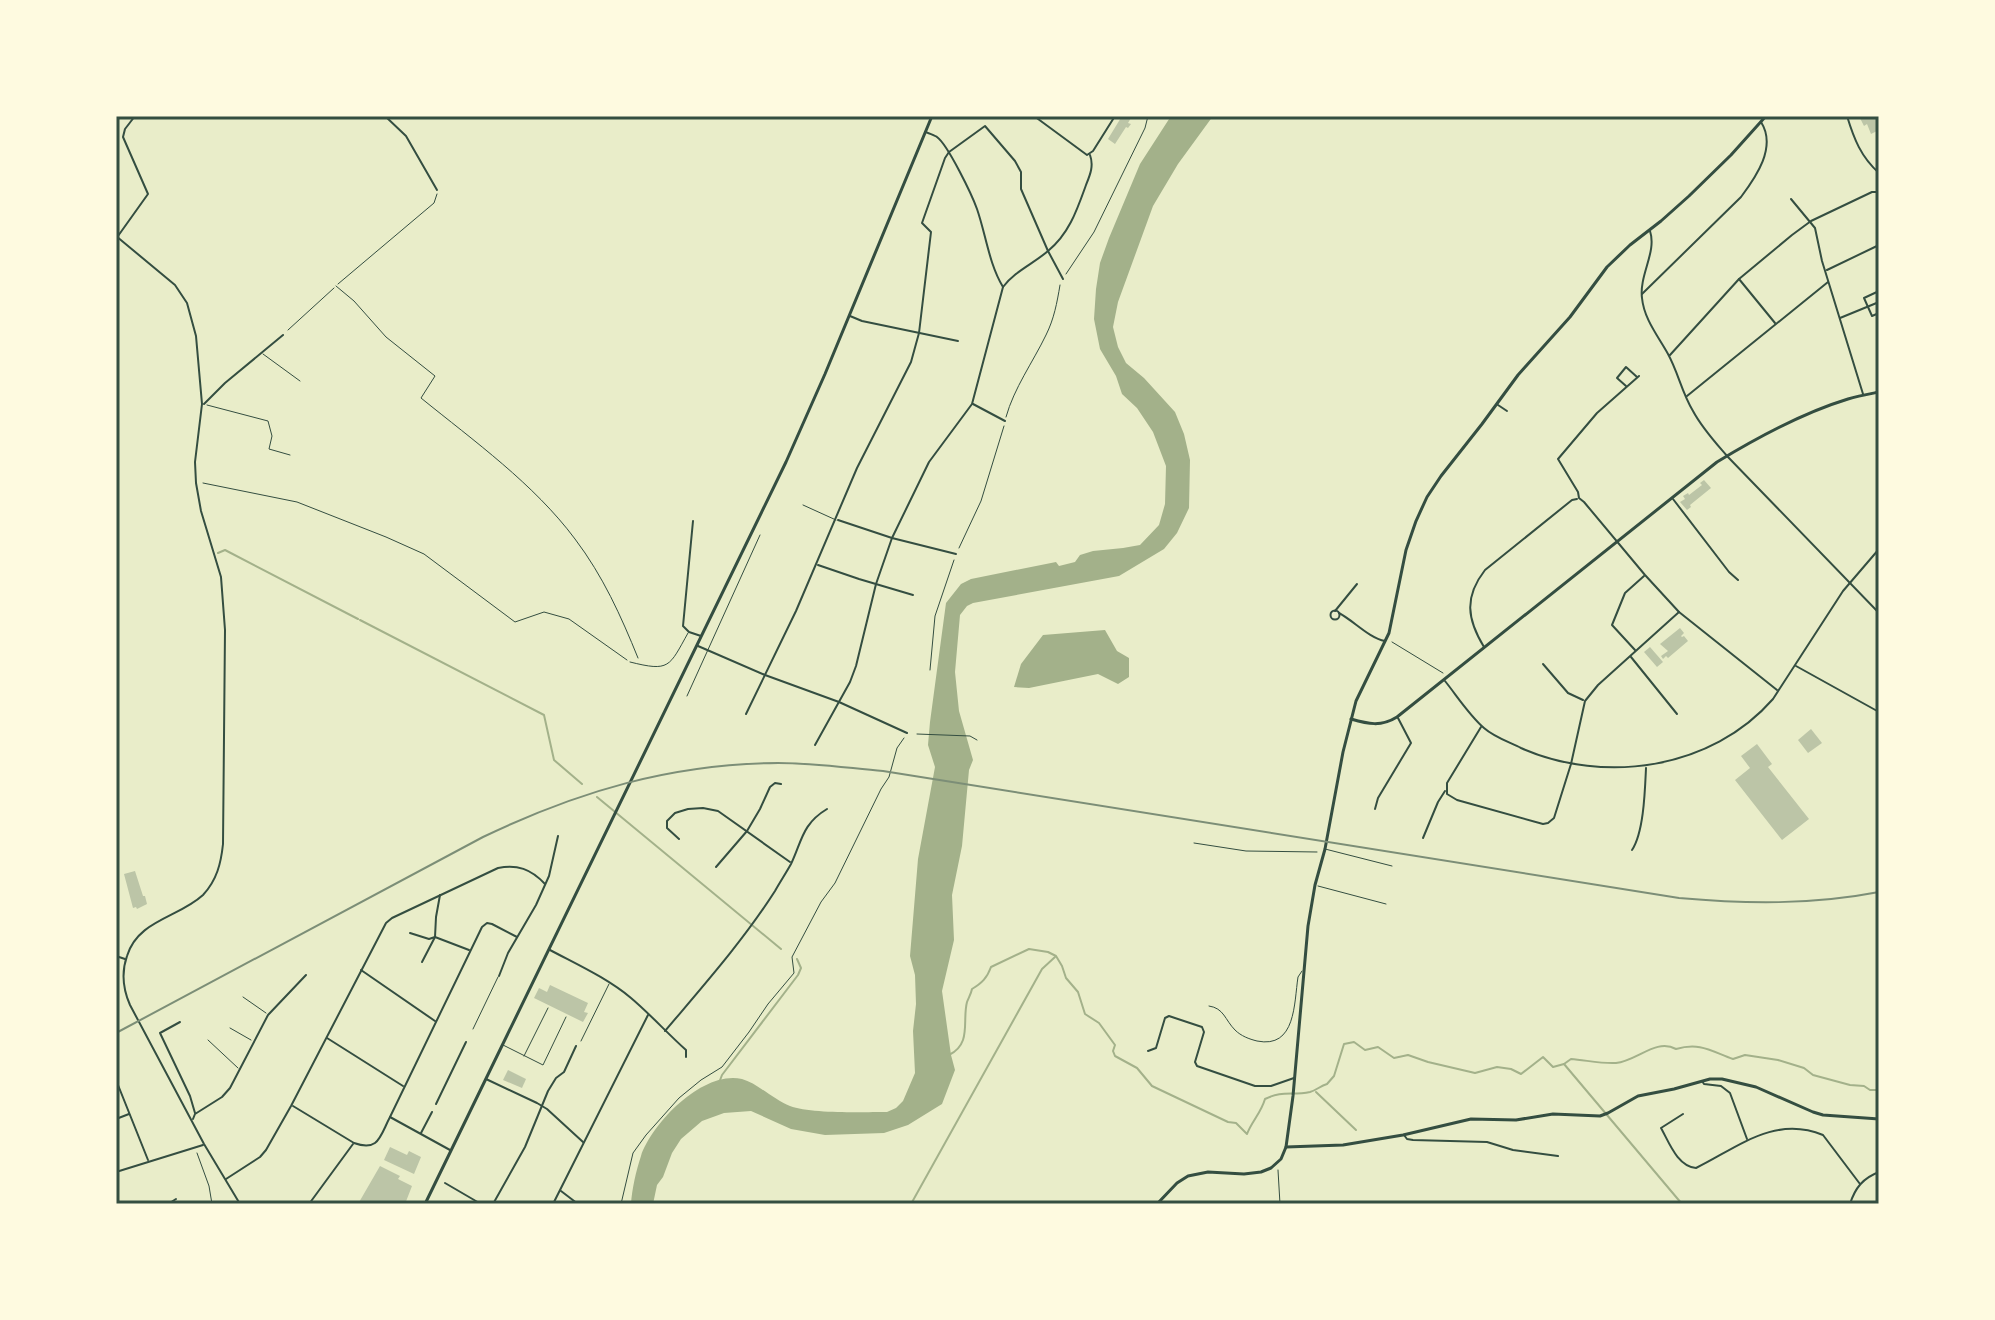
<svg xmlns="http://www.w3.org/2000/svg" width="1995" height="1320" font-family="'Alegreya Sans',sans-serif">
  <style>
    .water { fill: #a3b18a }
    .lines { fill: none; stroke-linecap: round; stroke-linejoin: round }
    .stream { stroke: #a3b18a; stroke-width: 2 }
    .building { fill: #bcc5a7 }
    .path { stroke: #344e41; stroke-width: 1 }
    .service { stroke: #344e41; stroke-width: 1 }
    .pedestrian { stroke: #344e41; stroke-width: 2 }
    .minor { stroke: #344e41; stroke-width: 2 }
    .tertiary { stroke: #344e41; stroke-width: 3 }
    .secondary { stroke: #344e41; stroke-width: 3 }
    .rail { stroke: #7c8e77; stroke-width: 2 }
    .neatline { fill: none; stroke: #344e41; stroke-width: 3 }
  </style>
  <rect width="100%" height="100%" fill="#e9edc9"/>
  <!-- water -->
  <g class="water">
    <path d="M1171,116H1213L1178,164L1153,206L1118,302L1113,327L1118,347L1126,363L1144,378L1175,412L1184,434L1190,460L1189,508L1177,533L1164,549L1119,576L973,603L967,606L960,615L955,672L959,711L973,760L969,770L962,846L952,895L954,940L942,991L951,1055L955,1070L942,1104L908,1125L884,1133L825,1135L791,1129L751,1111L724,1113L702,1121L681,1139L672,1153L663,1177L657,1185L653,1204H631C632,1189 636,1171 641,1156C652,1123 703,1070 742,1079C757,1083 774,1100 790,1106C811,1114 863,1112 887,1112L896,1108L903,1101L915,1073L913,1031L916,1004L915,975L910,956L918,859L935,767L928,745L930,722L946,603L961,584L971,579L1056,562L1059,566L1075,562L1080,555L1093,551L1123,548L1140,545L1159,525L1165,504L1166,466L1153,432L1137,408L1122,394L1116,376L1100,349L1094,319L1096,289L1100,263L1109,238L1140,164Z"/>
    <polygon points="1105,630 1117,651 1129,658 1129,677 1118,684 1098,674 1029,688 1014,687 1021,664 1043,635"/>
  </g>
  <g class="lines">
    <!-- stream -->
    <g class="stream">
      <polyline points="218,553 225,550 358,619"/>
      <polyline points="360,620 544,715 554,760 582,784"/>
      <polyline points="597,797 781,949"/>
      <path d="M949,1055C972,1044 962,1021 967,1002C969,997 971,994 972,989C982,983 987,978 991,967L1029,949L1048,952L1056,956L1062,966L1066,978L1078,992L1085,1014L1099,1023L1115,1045L1113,1051L1115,1056L1137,1068L1152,1086L1228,1122L1236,1123L1247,1134C1252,1121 1261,1113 1265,1099C1283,1090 1292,1096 1310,1092C1317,1090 1320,1086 1327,1084L1334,1076L1344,1044L1354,1042L1365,1050L1378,1047L1394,1058L1408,1055L1428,1062L1475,1073L1497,1067L1511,1069L1521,1074L1543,1057L1553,1067L1564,1064L1571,1059C1585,1060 1602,1064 1616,1063C1637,1061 1656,1038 1676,1049C1700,1042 1711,1051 1733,1059L1745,1055L1778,1060L1804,1068L1813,1075L1850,1085L1864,1086L1870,1090H1879"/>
      <polyline points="1564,1064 1682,1204"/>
      <polyline points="719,1083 722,1075 798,975 801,968 797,959"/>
      <polyline points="1316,1092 1356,1130"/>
      <polyline points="911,1204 1042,969 1055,957"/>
    </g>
  </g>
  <!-- building -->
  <g class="building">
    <polygon points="1122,116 1132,116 1128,123 1131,124 1128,128 1126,127 1115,144 1108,139"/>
    <polygon points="1859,116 1879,116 1879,130 1871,134 1867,124 1864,126"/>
    <polygon points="1704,480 1711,488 1690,505 1691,507 1687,510 1680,502 1685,499 1683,496 1688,493 1689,495 1702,485 1700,483"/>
    <polygon points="1680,628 1684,633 1681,636 1682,637 1684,636 1688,641 1668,658 1666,656 1663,659 1661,656 1668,651 1660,644"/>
    <polygon points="1650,647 1663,662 1657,667 1644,652"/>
    <polygon points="1811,729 1822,743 1808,753 1798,740"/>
    <polygon points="1757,744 1772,764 1768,767 1809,819 1782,840 1735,780 1750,768 1741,756"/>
    <polygon points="135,871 143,896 145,896 147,904 137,909 136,907 133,908 124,874"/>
    <polygon points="550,985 588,1003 584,1012 588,1013 583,1022 534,998 539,988 547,992"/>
    <polygon points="508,1070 526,1079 522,1088 503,1080"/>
    <polygon points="390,1147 407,1155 409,1151 421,1157 414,1174 384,1160"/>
    <polygon points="380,1166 400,1176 398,1179 412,1186 405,1204 358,1204"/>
  </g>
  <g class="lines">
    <!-- path -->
    <g class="path">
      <polyline points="1066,274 1094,232 1145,128 1148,116"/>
      <polyline points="338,284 434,203 437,194"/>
      <path d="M336,286L354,301L386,337L435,376L421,398C474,441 534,484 575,539C603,576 621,616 638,658"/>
      <polyline points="288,330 334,288"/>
      <path d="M1006,417C1014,388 1033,362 1046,335C1054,319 1057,303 1060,285"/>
      <polyline points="203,483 297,502 386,537 424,554 515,622 544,612 569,619 627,660"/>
      <polyline points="959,548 981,501 1004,426"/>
      <polyline points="1392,642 1443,673"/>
      <polyline points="930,670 935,616 954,560"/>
      <polyline points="917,734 970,736 977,740"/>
      <polyline points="1194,843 1246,851 1317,852"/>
      <polyline points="197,1153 209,1186 212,1204"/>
      <polyline points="1278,1170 1280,1204"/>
      <polyline points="621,1204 633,1153 646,1135 679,1098 701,1080 722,1067 749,1032 768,1004 794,973 792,957 821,902 835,883 881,789 889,777 897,748 904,738"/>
    </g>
    <!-- service -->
    <g class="service">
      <polyline points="263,354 300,381"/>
      <polyline points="207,405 268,421 272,436 269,449 290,455"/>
      <polyline points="803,505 836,520"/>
      <path d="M630,662C670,672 669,667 688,633"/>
      <polyline points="687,696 760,535"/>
      <polyline points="1325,849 1392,866"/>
      <polyline points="1318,886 1386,904"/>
      <polyline points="243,997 266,1013"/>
      <path d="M1209,1006C1224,1008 1225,1020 1235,1030C1241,1036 1249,1039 1257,1041C1296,1049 1294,1003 1298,977L1302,971"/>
      <polyline points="230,1028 251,1040"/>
      <polyline points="473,1029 498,977"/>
      <polyline points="208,1040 238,1068"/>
      <polyline points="581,1041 609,984"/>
      <polyline points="503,1045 543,1065 566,1017"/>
      <polyline points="524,1056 548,1008"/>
    </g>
    <!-- pedestrian -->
    <polyline class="pedestrian" points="1879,291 1864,298 1872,316 1879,313"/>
    <!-- minor -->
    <g class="minor">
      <polyline points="385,116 406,136 437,190"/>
      <polyline points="1034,116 1087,155 1093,151 1115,116"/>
      <path d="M1847,116C1854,139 1861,157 1879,173"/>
      <polyline points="1791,199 1815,228 1822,261 1863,394"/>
      <path d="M1650,231C1657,252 1639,275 1642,298C1644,319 1658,336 1668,354C1678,372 1682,393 1693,411C1702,428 1715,442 1727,456L1879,613"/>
      <path d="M116,236L175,285L187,303L196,336L202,404L195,462L196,483L201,511L221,577L225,630L223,844C221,863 217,880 203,895C178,918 138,920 127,956C121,973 123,989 130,1005L204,1144L240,1204"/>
      <polyline points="118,236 148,194 123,137 125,129 135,116"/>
      <polyline points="1827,270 1879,245"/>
      <polyline points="1739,279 1775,323"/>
      <path d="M1003,287C1015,271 1033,264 1048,251C1069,234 1077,210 1086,185C1090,175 1094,166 1090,155"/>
      <path d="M1642,294L1741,197C1756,177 1777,147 1761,122"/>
      <polyline points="850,316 862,321 958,341"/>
      <polyline points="1840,318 1879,302"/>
      <polyline points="1670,355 1739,279 1792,235 1811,221 1872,192 1879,192"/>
      <polyline points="1639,376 1597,413 1558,459 1578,492 1579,498 1584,502 1645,575 1679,612 1777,690"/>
      <polyline points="1626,386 1617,378 1626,367 1637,377"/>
      <polyline points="1687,396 1828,282"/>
      <polyline points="204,404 225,383 283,335"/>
      <polyline points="973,404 1005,421"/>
      <polyline points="1498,405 1507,411"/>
      <polyline points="1673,499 1729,572 1738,580"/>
      <polyline points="838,520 892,538 956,554"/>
      <polyline points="693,521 683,626 689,632 701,636"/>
      <polyline points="818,565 859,579 913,595"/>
      <circle cx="1335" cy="615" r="4.5"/>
      <polyline points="1335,611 1357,584"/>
      <path d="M1339,613C1354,621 1369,638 1385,641"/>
      <polyline points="698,646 765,675 839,702 907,733"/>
      <path d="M1484,647C1467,619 1464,597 1485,570L1572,500L1577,499"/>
      <polyline points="1635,650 1612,625 1625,593 1644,576"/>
      <polyline points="1631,657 1677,714"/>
      <polyline points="1543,664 1568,693 1583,700"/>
      <polyline points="1796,666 1879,712"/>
      <path d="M1445,681C1457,696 1469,715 1484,728C1494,737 1509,742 1521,748C1605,785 1712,769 1773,699L1843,591L1879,549"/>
      <polyline points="746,714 796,611 857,468 911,362 919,333 931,232 922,223 945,158 949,152 985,126 1015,161 1021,172 1021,189 1048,251 1063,279"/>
      <polyline points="1481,727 1447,783 1447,794 1457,800 1543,824 1548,823 1554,818 1571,764 1585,701 1598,685 1679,612"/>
      <path d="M815,745L850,682L856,666L876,584L892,538L929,462L972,404L1003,287C989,264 986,235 977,209C972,195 948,145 937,137C936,136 926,132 925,132"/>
      <polyline points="1375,809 1378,798 1411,743 1398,718"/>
      <polyline points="1423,838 1438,802 1445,791"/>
      <polyline points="679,839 667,828 667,821 675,813 688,809 703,808 718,811 790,862"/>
      <path d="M1632,850C1644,832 1645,789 1646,768"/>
      <polyline points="716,867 747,831 760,809 770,787 775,783 781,784"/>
      <polyline points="410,933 429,939 435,937 469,950"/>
      <path d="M550,950C578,965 607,978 631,998C650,1014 667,1033 686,1050V1057"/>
      <polyline points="116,956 125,959"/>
      <polyline points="422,962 435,937 436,917 440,895"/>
      <polyline points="361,970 435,1021"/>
      <polyline points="499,976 508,953 536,905 549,876 558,836"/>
      <polyline points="180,1022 160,1033 190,1096 195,1113"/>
      <path d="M665,1031C703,986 743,941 775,891C780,882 786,873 791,864C802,841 802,824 827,809"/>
      <polyline points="327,1038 403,1086"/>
      <polyline points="1148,1051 1156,1048 1165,1018 1169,1016 1202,1027 1204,1032 1195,1062 1197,1066 1255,1086 1271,1086 1294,1078"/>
      <polyline points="486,1079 537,1103 547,1109 583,1142"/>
      <polyline points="116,1080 148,1160"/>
      <polyline points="1702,1081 1704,1084 1721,1086 1730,1093 1747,1139"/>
      <polyline points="436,1104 466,1042"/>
      <path d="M293,1106L354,1143C379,1152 380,1136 390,1117L450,1150"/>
      <path d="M1683,1114L1661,1128C1669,1142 1677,1166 1696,1168C1737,1148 1774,1115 1823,1135L1860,1184"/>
      <polyline points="390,1117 482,927 487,923 492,924 517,937"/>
      <polyline points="116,1119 129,1114"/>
      <polyline points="193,1119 195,1114 222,1097 230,1088 268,1015 306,975"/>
      <polyline points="421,1133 432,1112"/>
      <polyline points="1404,1135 1407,1139 1413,1140 1487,1142 1513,1150 1558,1156"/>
      <polyline points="116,1172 203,1145"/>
      <path d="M226,1179L260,1157L266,1150L291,1106L386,923L392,918L498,868C517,864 531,869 545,884"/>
      <polyline points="445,1183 481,1204"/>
      <polyline points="561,1191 578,1204"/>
      <polyline points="168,1204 176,1199"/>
      <polyline points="309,1204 353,1144"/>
      <polyline points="493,1204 525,1147 548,1091 556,1078 564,1072 576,1046"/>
      <polyline points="553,1204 648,1015"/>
      <polyline points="1221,1204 1225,1202 1226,1204"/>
      <path d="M1850,1204C1855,1188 1863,1178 1879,1172"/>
    </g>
    <!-- tertiary -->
    <g class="tertiary">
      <path d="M1351,719C1368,724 1381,727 1397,717L1717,462C1758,437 1802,413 1848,399C1858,396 1869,394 1879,392"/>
      <polyline points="1286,1147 1343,1145 1403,1135 1471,1119 1516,1120 1553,1114 1600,1116 1608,1113 1638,1096 1674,1089 1710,1079 1722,1079 1756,1087 1813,1112 1823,1115 1879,1119"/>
      <polyline points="1157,1204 1177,1183 1188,1176 1208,1172 1244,1174 1261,1172 1271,1168 1281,1159 1286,1147 1293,1096 1308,926 1315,885 1325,849 1343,752 1356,701 1389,633 1406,550 1416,521 1427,497 1441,476 1482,424 1518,375 1570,317 1607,267 1630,245 1661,221 1689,196 1731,155 1766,116"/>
    </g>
    <!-- secondary -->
    <polyline class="secondary" points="425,1204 786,462 825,374 932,116"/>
    <!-- rail -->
    <path class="rail" d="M116,1033L483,837C579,791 671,764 778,763C813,763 848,768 883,771L1679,898C1746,904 1812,905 1879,892"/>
  </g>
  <!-- border -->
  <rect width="1995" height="1320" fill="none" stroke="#fefae0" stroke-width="236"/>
  <rect x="118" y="118" width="1759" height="1084" class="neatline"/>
</svg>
